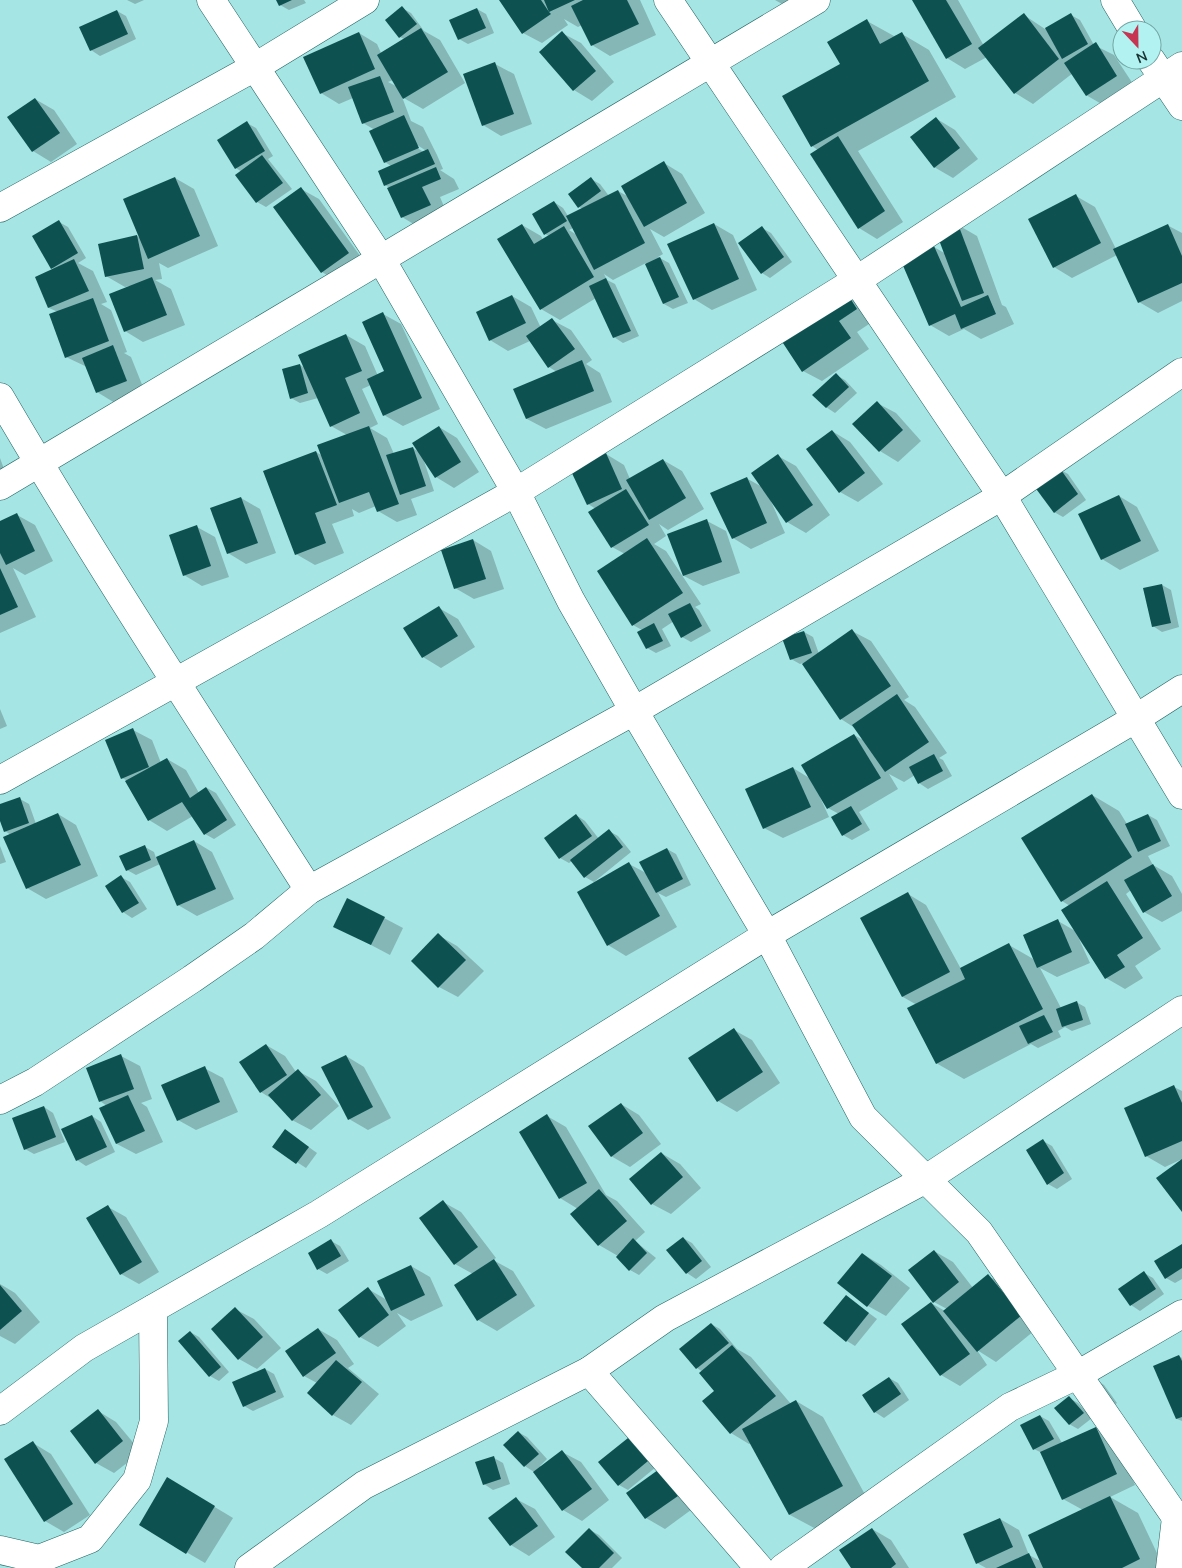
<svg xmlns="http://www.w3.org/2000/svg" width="1182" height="1568" font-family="'Nunito Sans',sans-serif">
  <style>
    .shadow { fill: #0003; fill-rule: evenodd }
    .building { fill: #0d5151 }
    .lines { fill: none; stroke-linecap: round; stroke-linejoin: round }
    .street-casing { stroke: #216262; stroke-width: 29 }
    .street { stroke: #fff; stroke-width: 28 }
  </style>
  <rect width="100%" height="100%" fill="#a5e5e4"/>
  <!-- shadow -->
  <g class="shadow">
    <polygon points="127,0 144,0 135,4"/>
    <polygon points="278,0 304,0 306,3 289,10 280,5"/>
    <polygon points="501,0 640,0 656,35 610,56 592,45 582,25 578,27 564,19 568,25 542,43 523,33"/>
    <polygon points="775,0 812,0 791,9"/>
    <polygon points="913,0 958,0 984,46 1024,15 1045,29 1071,15 1080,20 1094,45 1114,55 1135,87 1105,106 1086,95 1073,73 1033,104 1015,93 987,57 965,69 947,58"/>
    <path d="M402,8L411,13L424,31L440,40L465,83L423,109L402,97L411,121L423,127L437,155L443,169L440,170L454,179L459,189L440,197L448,216L420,228L402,217L390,188L385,185L391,166L385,162L375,130L363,123L353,98L339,104L321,93L359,33L377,44L381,53L404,39L400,37ZM393,80L398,87L388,82ZM414,143L425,150V153L413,145Z"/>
    <polygon points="477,9 486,14 494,33 468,44 459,39"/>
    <polygon points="117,11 126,16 136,39 100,56 91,50"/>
    <polygon points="867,21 894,36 902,34 929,50 956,97 858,151 903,222 877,239 859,228 818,150 812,146 842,65"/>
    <polygon points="562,33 581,43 614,82 592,101 574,90"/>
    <polygon points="495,64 514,74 532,124 501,136 483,125"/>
    <polygon points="35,99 54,110 77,144 51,162 33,151"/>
    <polygon points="937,119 955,130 978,159 953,178 934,167"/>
    <polygon points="247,123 256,128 273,156 268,159 292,189 266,207 257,202 237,175 242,172 236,168"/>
    <path d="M664,163L682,174L705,213L664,237L650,229L663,254L658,257L669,263L688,303L673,309L664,304L646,263L613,280L604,274L607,280L615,284L639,336L623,343L614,337L596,298L560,320L541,309L522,225L541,236L543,240L549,236L545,234L554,202L563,208L568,216L583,209L579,207L591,179L600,184L609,196L618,191L629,197ZM573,228L577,235L569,230Z"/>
    <polygon points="175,178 194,189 218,246 168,268 159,263 162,279 155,280 171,289 185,325 143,342 125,331 130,286 125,287 106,276 137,236 141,239"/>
    <polygon points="301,189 319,199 366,264 340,283 322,272"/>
    <polygon points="1076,196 1095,207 1116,249 1167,225 1182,233 1182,301 1158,313 1139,302 1117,255 1072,278 1054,267"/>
    <polygon points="59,222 68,227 86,258 78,263 93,271 107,302 101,304 111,310 127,352 124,353 131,357 145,392 115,403 97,392 87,367 66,357 58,312 49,308 36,277 54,269 51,268"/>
    <polygon points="714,224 733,235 757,290 712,310 694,299"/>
    <polygon points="958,225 977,236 1002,305 1006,307 1014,324 981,339 964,329 949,336 930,325 934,247 946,254"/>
    <polygon points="762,228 771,233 792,262 770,278 762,273"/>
    <polygon points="846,293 865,304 875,320 857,332 869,349 822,381 803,371"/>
    <polygon points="512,296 531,307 541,328 552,320 571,330 592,360 586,364 600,373 612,402 546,429 527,419 515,389 557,372 549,367 530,341 508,351 490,340"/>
    <polygon points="383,314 401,324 440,409 403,426 384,415 371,385 362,389 378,424 370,428 387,438 394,454 412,448 420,452 439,427 457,438 479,472 454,488 436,477 424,461 434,491 411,499 417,515 397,522 378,511 376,506 359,513 352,509 354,516 332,524 344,553 315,565 296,554 316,452 323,456 347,435 331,426 318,398 300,403 291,398 300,365 305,368 346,335 365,346 378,376 386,372"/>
    <polygon points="836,375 845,380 857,393 835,413 826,407"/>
    <polygon points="877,403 896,413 921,441 898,462 880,451 854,424"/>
    <polygon points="832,431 850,442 883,484 858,502 840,492"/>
    <polygon points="606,454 624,465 630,479 663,460 682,471 704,509 668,530 659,524 666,536 654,544 666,551 701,604 695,607 699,610 711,631 691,642 682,637 674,621 662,629 671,646 656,653 647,648 642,630 633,625 625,554 612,547 596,509 588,504"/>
    <polygon points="778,456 796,466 830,515 806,533 787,522 770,499 785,533 751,549 733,538 746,478 764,488"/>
    <polygon points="0,458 5,472 0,474"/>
    <polygon points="1059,469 1068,474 1086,500 1063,517 1054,512"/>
    <polygon points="1119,496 1137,507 1159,551 1120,570 1102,559"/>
    <polygon points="241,498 260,509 276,553 246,564 228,553"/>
    <polygon points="17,515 35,525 53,561 25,575 13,568 36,617 0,633 0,523"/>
    <polygon points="707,521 726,531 740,573 703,586 684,576"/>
    <polygon points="197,527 215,537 229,577 202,586 184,575"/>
    <polygon points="473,540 491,551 504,589 474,599 455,588"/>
    <polygon points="1162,585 1171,590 1179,627 1162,632 1153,626"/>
    <polygon points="439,608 458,619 475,647 441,668 423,657"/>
    <polygon points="852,631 871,641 909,697 904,700 915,707 947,753 939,758 943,760 952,776 928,789 919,783 915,775 904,782 889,774 898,789 859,812 870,830 852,840 843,835 839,814 828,808 821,797 820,797 829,817 783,838 764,828 793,768 811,779 854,735 865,741 855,728 841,719 803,663 800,664 791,659 804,632 813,637 819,654"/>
    <polygon points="0,709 7,726 0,729"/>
    <polygon points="133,730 152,740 161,763 167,759 186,770 199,793 207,788 216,793 236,825 214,839 205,834 193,816 167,831 149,820 128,781 122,778"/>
    <polygon points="1092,795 1119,811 1127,824 1148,815 1157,820 1170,846 1148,856 1153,865 1172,876 1182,894 1182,911 1162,922 1144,912 1131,890 1126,894 1161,949 1135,966 1143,978 1125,989 1106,978 1079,939 1090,963 1057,977 1040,968 1061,1008 1076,1002 1085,1007 1091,1024 1072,1031 1065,1027 1058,1031 1061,1037 1038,1048 1031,1044 964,1079 936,1063 917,1005 903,997 862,918 908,894 926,905 961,969 1009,945 1035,960 1058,921 1077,932 1070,906 1062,901"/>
    <polygon points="20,799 29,804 36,824 58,814 76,825 98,876 46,899 27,888 11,835 5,831 0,818 0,806"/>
    <polygon points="576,815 585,821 599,839 609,831 618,836 631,852 594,882 585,877 572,861 569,863 560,858"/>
    <polygon points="194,841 212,852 234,899 197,916 178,905 160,864 136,875 127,870 145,847 154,852 156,858"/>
    <polygon points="0,846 6,862 0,864"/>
    <polygon points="667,849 676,854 691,885 666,897 658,893 677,927 626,956 608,945 629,864 648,874"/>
    <polygon points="121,877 130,882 147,909 132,918 123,912 107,887"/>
    <polygon points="384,918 403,928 390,955 335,926"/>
    <polygon points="438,935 457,946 484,971 458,997 439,987"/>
    <polygon points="734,1030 752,1040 780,1083 737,1112 718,1101"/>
    <polygon points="266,1045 285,1056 296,1072 298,1071 316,1081 339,1106 311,1130 292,1120 275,1101 261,1092 241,1063"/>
    <polygon points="121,1056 140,1066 152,1099 141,1103 147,1107 163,1142 136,1154 117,1144 101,1109 107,1106 100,1101"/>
    <polygon points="346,1056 364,1067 391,1118 368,1130 349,1119"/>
    <polygon points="204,1068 223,1078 238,1112 196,1130 178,1120"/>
    <polygon points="1174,1087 1182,1091 1182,1210 1180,1160 1165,1167 1146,1156"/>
    <polygon points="621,1104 639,1115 661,1144 630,1167 611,1156"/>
    <polygon points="44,1107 53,1113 65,1142 34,1154 25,1149"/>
    <polygon points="92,1116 101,1122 115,1152 86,1166 77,1160"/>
    <polygon points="547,1116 566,1127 606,1195 617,1201 645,1232 635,1241 656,1258 639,1275 630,1270 618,1256 599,1245 572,1214 578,1209 560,1198"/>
    <polygon points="285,1130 317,1153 306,1168 274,1147"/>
    <polygon points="1043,1141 1052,1146 1072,1179 1057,1189 1048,1184"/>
    <polygon points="661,1153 680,1164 701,1188 671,1214 652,1204"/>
    <polygon points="443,1202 461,1212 496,1258 493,1260 513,1271 535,1306 497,1331 478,1320 473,1274 455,1264 421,1218"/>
    <polygon points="108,1207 126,1217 159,1272 139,1284 121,1274"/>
    <polygon points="683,1238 692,1243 711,1267 696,1279 687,1273 668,1251"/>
    <polygon points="331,1241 340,1246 349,1261 327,1274 318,1269"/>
    <polygon points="1182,1245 1182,1279 1175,1283 1166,1278"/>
    <polygon points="934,1251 953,1262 973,1288 988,1276 1006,1286 1040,1326 996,1362 977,1350 987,1365 960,1386 941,1375 931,1303 945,1311 947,1309 934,1302"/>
    <polygon points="863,1254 881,1265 910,1288 886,1316 868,1306 839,1283"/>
    <polygon points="411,1266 430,1277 443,1306 411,1321 397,1313 406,1326 378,1347 360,1337 368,1289 387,1300"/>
    <polygon points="1144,1273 1153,1278 1164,1294 1140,1311 1131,1305 1120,1290"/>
    <polygon points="0,1284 15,1293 40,1322 15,1344 0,1336"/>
    <polygon points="847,1297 877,1319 855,1346 847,1341"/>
    <polygon points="235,1309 254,1319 281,1348 257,1369 239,1359"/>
    <polygon points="711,1324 720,1329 737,1349 751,1357 791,1404 796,1401 823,1417 869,1502 818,1530 790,1515 751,1443 749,1444 731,1433 704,1401 716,1391 703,1372 697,1368 681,1349"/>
    <polygon points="318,1329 337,1340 354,1364 348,1368 379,1394 351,1425 333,1415 317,1383 304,1376"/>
    <polygon points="190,1332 199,1337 229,1372 219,1381 210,1376"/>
    <polygon points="1179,1356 1182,1358 1182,1421 1177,1419"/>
    <polygon points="265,1369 274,1374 284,1397 253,1411 244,1406"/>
    <polygon points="889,1378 898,1383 909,1400 884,1418 875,1412 863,1396"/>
    <polygon points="1095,1379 1104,1385 1117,1403 1099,1416"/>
    <polygon points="1069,1398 1078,1403 1092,1418 1078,1429 1069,1424"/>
    <polygon points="98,1411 116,1422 141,1452 114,1473 96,1463"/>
    <polygon points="1040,1416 1049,1421 1062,1443 1096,1428 1114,1439 1135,1485 1110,1497 1138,1513 1164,1568 986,1568 977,1563 1000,1519 1019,1530 1029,1555 1042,1562 1083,1510 1063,1499 1042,1453 1034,1449"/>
    <polygon points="518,1432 527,1437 547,1459 540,1466 541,1467 562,1452 581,1462 609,1500 582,1521 563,1510 534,1472 525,1466"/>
    <polygon points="628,1439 637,1444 656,1467 628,1490 619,1485"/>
    <polygon points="33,1443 51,1454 90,1515 64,1532 45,1521"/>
    <polygon points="494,1458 503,1463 510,1484 493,1490 484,1484"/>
    <polygon points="168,1479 233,1518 205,1563 140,1525"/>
    <polygon points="677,1482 695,1507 665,1529 646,1518 628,1494"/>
    <polygon points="516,1499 535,1509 555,1537 529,1556 511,1545"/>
    <polygon points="872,1529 891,1540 909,1568 852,1568"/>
    <polygon points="590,1530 599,1535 622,1558 612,1568 583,1568"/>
  </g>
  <!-- building -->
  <g class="building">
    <polygon points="276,0 292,0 279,6"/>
    <polygon points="499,0 541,0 549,12 544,0 575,0 549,12 551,14 522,34"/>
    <polygon points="583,0 627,0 639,24 591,46 571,6"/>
    <polygon points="912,0 946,0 972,44 946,59"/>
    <polygon points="402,6 417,24 399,38 385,20"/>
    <polygon points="477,8 486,28 458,40 449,20"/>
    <polygon points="117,10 128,34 90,51 79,27"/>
    <polygon points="1024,13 1059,59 1014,94 978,48"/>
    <polygon points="1071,13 1088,44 1062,59 1045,28"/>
    <polygon points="867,19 880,44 902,32 929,81 811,147 782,96 840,64 827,42"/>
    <polygon points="421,28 448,72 403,99 377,55"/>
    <polygon points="562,31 596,71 573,91 539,52"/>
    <polygon points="359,32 375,69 320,94 303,57"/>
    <polygon points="1096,42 1117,76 1086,96 1064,63"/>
    <polygon points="495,62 514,114 482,126 463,74"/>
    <polygon points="380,76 394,112 362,124 348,87"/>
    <polygon points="35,98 60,133 32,152 7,117"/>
    <polygon points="404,115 419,148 384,163 369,131"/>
    <polygon points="936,117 960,148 934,168 910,137"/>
    <polygon points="247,121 265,151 235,169 217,140"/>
    <polygon points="838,136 885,211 858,229 810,154"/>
    <polygon points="428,149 435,164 384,186 378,171"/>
    <polygon points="262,155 283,183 256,203 235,175"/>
    <polygon points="664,161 687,203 644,227 621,186"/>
    <polygon points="436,167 441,179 422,187 431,205 401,218 387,188"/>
    <polygon points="175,177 200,236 148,259 123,199"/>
    <polygon points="591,177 601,191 578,208 568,194"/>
    <polygon points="301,187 349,253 321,273 273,207"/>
    <polygon points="618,190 645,243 594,270 566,216"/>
    <polygon points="1076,194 1101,243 1053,268 1028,219"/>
    <polygon points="554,201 567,221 544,235 532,214"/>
    <polygon points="59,220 78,253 51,269 32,236"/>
    <polygon points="714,223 739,279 693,300 667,244"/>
    <polygon points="522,224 534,244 564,226 594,277 540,310 497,239"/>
    <polygon points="958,224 984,293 962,301 936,232"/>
    <polygon points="1168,224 1182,256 1182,283 1138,303 1113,249"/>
    <polygon points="762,226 784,257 761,274 738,243"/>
    <polygon points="137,235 144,269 105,277 98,244"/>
    <polygon points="934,246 961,307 988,295 996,314 961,329 955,314 929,326 901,261"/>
    <polygon points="660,257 679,297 663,304 645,264"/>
    <polygon points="74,259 89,291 48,308 35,277"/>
    <polygon points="152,277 167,315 124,332 109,294"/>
    <polygon points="606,278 631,331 613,338 589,286"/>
    <polygon points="846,292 857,309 839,321 851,338 802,372 779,337"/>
    <polygon points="512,295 526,323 489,341 476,312"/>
    <polygon points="93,298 109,341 65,358 49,314"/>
    <polygon points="383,312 422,398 383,416 367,379 384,371 362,322"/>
    <polygon points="552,318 575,349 548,368 526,336"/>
    <polygon points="346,334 362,371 345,378 360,413 330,427 298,355"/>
    <polygon points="113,345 127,381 96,393 82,358"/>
    <polygon points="582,360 594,391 526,419 513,389"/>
    <polygon points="300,364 308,393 290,399 282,369"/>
    <polygon points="836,373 849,387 826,408 812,395"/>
    <polygon points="877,401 903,430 879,452 852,424"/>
    <polygon points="369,426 399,504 377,512 369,492 339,503 317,445"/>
    <polygon points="439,426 461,462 435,478 412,443"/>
    <polygon points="832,430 865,473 839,493 806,449"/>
    <polygon points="413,447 426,486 400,495 386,455"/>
    <polygon points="316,451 337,505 315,513 326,543 295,555 263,471"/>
    <polygon points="606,453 622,489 587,505 570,469"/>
    <polygon points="778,454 813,505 786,523 751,473"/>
    <polygon points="663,459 686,498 649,520 626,480"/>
    <polygon points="1059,467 1078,494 1054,513 1034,486"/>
    <polygon points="747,477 767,523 732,539 710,493"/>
    <polygon points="626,489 649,525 611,548 588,512"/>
    <polygon points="1119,495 1141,541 1101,560 1078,514"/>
    <polygon points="241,497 258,543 227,554 210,508"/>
    <polygon points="17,513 35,551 6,565 0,553 0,521"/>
    <polygon points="707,519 722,562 683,576 667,534"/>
    <polygon points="197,525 211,566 183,576 169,535"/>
    <polygon points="647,538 683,593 632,626 597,571"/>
    <polygon points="473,539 486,579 454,589 441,550"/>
    <polygon points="0,568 18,607 0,615"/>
    <polygon points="1162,584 1171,623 1152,627 1143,588"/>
    <polygon points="690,603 702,626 681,638 668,614"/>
    <polygon points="439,606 458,636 422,658 403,628"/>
    <polygon points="654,623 663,641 646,649 637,632"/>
    <polygon points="852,629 891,686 840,720 802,664"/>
    <polygon points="804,631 812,653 790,660 782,638"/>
    <polygon points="897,694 929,742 885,772 852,725"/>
    <polygon points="133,728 149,767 121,779 105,740"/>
    <polygon points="854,734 881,778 827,809 801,765"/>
    <polygon points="934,754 943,771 918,784 909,767"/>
    <polygon points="167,758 190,798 206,787 227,820 204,835 182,802 148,821 125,781"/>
    <polygon points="793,767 811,807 763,829 745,789"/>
    <polygon points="1092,794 1132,857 1061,902 1021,838"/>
    <polygon points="20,797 29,823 4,832 0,821 0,804"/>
    <polygon points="851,806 862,824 842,836 831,817"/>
    <polygon points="58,813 81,865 26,889 3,837"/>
    <polygon points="576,814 592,836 559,859 544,838"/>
    <polygon points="1148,814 1161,841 1138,852 1125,824"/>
    <polygon points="609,829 623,847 584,878 570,860"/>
    <polygon points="194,840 216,889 177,906 156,857"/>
    <polygon points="145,845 151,860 126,871 119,856"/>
    <polygon points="667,848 683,879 656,893 639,862"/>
    <polygon points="629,862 660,916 607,946 577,892"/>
    <polygon points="1153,864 1172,896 1143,913 1124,880"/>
    <polygon points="121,875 139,903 122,913 105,886"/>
    <polygon points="1107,881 1143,938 1117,955 1125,967 1105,979 1061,910"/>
    <polygon points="908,892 950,972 902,997 860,918"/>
    <polygon points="347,898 385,917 371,945 333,927"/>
    <polygon points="1058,919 1072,952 1037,968 1023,935"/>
    <polygon points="438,933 466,960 438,988 411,961"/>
    <polygon points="1009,943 1043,1009 936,1064 907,1008 965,979 960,968"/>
    <polygon points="1077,1001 1083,1020 1062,1027 1056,1009"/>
    <polygon points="1044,1015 1053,1032 1028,1044 1019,1026"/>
    <polygon points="734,1028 763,1072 717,1102 688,1058"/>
    <polygon points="266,1044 287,1075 260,1093 239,1062"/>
    <polygon points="121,1054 134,1089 99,1102 86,1068"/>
    <polygon points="346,1055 373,1107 348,1120 321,1067"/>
    <polygon points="205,1066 220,1102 177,1121 161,1085"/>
    <polygon points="298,1069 321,1095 292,1121 268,1095"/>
    <polygon points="1174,1085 1182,1103 1182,1141 1145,1157 1124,1108"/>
    <polygon points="128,1095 145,1131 116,1144 99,1108"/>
    <polygon points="621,1103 643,1133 611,1157 588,1126"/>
    <polygon points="44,1106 56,1137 24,1150 12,1118"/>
    <polygon points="547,1114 587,1183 559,1199 519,1132"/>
    <polygon points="92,1115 107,1147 76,1161 61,1129"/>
    <polygon points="285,1129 309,1147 296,1164 272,1147"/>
    <polygon points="1043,1139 1064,1173 1047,1185 1026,1150"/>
    <polygon points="661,1152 683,1177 651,1205 629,1179"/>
    <polygon points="1182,1159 1182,1212 1156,1178"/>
    <polygon points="599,1189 627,1221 598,1246 570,1214"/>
    <polygon points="443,1200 478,1247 454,1265 419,1218"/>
    <polygon points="108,1205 142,1262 120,1275 86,1218"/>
    <polygon points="683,1237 702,1261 686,1274 666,1250"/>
    <polygon points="633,1238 647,1253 629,1271 616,1257"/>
    <polygon points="331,1239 341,1256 317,1270 308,1253"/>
    <polygon points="1182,1244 1182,1268 1165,1279 1154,1261"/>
    <polygon points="934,1250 959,1282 933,1303 908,1270"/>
    <polygon points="862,1253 892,1276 867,1307 837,1283"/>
    <polygon points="494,1259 517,1295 477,1321 454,1285"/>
    <polygon points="411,1265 425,1295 391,1311 377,1281"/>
    <polygon points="1144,1271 1156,1289 1130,1306 1118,1289"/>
    <polygon points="988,1274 1022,1315 977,1352 943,1311"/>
    <polygon points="0,1285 22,1311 0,1330"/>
    <polygon points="368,1287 389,1315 359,1338 338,1310"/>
    <polygon points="846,1295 869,1313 846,1342 823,1323"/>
    <polygon points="931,1302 970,1354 940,1376 901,1324"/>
    <polygon points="235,1307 263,1337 238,1360 211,1329"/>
    <polygon points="711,1323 729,1343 696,1369 679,1349"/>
    <polygon points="318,1328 336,1353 303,1377 285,1351"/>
    <polygon points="190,1331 221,1367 209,1377 178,1341"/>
    <polygon points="732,1345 776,1396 730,1434 702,1401 714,1391 699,1373"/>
    <polygon points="1179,1355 1182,1361 1182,1417 1176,1419 1153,1366"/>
    <polygon points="336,1360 362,1382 332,1416 307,1393"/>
    <polygon points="265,1368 276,1392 243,1407 232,1382"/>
    <polygon points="889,1377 901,1394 874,1413 862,1395"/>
    <polygon points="1069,1396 1084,1413 1069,1425 1054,1408"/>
    <polygon points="796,1400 843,1486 789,1515 742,1429"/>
    <polygon points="98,1409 123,1441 95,1464 70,1431"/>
    <polygon points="1040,1415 1054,1439 1033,1450 1020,1425"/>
    <polygon points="1096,1427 1117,1474 1062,1500 1040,1452"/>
    <polygon points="518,1431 539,1454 524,1467 503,1445"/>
    <polygon points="628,1438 648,1461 618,1486 598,1462"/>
    <polygon points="33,1441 73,1504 44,1522 4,1459"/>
    <polygon points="562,1450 592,1489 562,1511 533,1472"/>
    <polygon points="494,1456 501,1479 483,1485 475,1462"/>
    <polygon points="658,1470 678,1496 645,1519 626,1493"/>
    <polygon points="167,1477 215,1506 186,1554 139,1525"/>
    <polygon points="1110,1496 1140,1559 1122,1568 1043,1568 1028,1535"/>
    <polygon points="516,1497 538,1526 510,1546 488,1518"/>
    <polygon points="1000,1518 1013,1547 976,1564 963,1534"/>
    <polygon points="589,1528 614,1553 599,1568 582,1568 565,1552"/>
    <polygon points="872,1528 896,1564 891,1568 851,1568 839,1550"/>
    <polygon points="1029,1553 1036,1568 996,1568"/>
  </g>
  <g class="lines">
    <!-- street casing -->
    <g class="street-casing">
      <g id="street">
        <polyline points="211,0 381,259 516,492 571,601 634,711 767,935 863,1117 979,1232 1182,1526"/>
        <polyline points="668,0 1002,496 1182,795"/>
        <polyline points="1115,0 1133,30"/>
        <polyline points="1151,60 1182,106"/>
        <polyline points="0,208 255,67 365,0"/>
        <path d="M0,397C98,565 205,727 309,890"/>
        <polyline points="0,486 816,0"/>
        <polyline points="0,780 516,492 857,280 1182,66"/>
        <polyline points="0,1100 35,1082 192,979 254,936 309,890 634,711 1002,496 1182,372"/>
        <polyline points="589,1371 759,1568"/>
        <polyline points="0,1411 84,1348 319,1214 767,935 1135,719 1182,689"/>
        <polyline points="0,1550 39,1559 90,1539 137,1480 154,1421 153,1309"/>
        <polyline points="249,1568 364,1485 589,1371 665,1318 926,1179 1182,1010"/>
        <polyline points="783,1568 1010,1407 1079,1374 1182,1314"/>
        <polyline points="1170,1568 1176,1518"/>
      </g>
    </g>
    <!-- street -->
    <use href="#street" class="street"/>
  </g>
  <!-- north arrow -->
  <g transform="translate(1137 45) rotate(158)"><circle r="24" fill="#b2f3f1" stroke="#74a6a5"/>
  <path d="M0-4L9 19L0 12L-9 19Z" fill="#c63551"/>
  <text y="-8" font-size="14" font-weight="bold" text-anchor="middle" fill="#183332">N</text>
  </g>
</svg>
